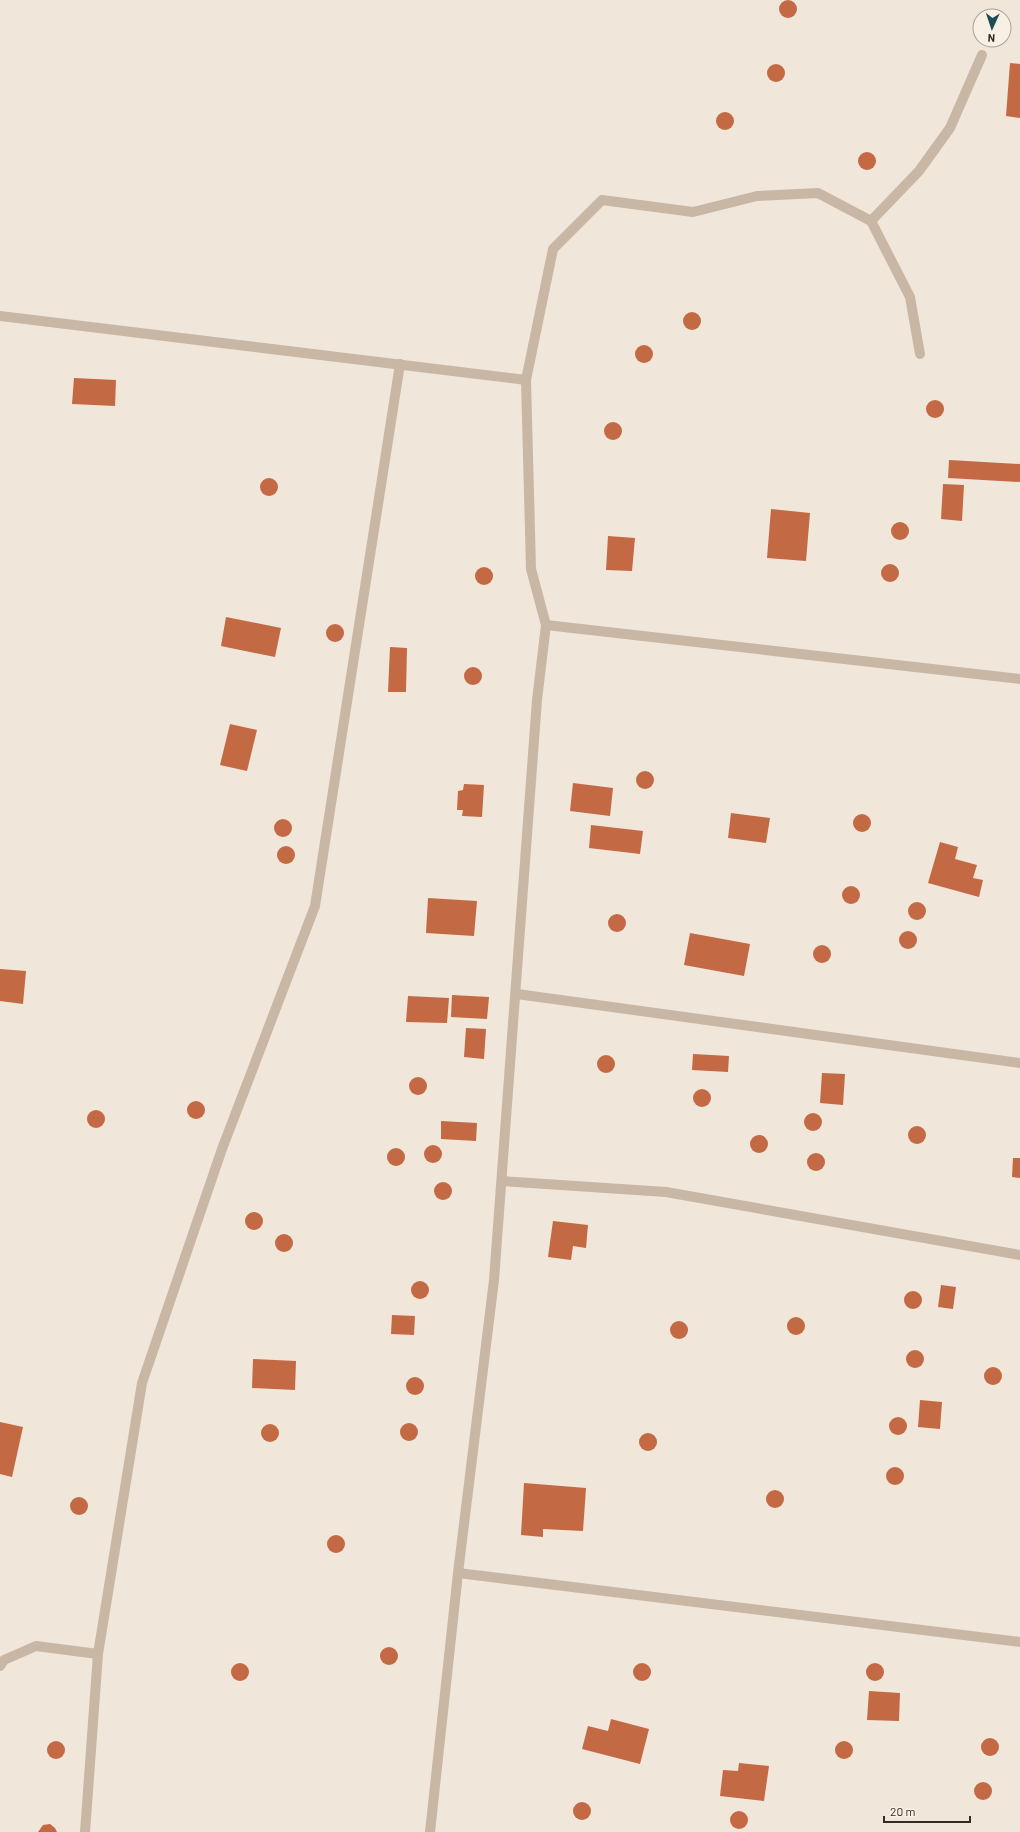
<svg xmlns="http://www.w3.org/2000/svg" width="1020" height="1832" font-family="Barlow,sans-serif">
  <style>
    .building { fill: #c36944 }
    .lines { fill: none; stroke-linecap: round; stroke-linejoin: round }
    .minor { stroke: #c8b7a5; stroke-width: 10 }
  </style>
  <rect width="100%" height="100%" fill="#f0e6d9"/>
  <!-- building -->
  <g class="building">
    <circle cx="788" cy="9" r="9"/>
    <polygon points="1010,63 1020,64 1020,118 1006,116"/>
    <circle cx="776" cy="73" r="9"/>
    <circle cx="725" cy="121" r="9"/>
    <circle cx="867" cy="161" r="9"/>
    <circle cx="692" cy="321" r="9"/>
    <circle cx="644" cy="354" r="9"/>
    <polygon points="74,378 116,380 115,406 72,404"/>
    <circle cx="935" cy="409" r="9"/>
    <circle cx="613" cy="431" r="9"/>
    <polygon points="949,460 1020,464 1020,482 948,478"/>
    <circle cx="269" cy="487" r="9"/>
    <polygon points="943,484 964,485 962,521 941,519"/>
    <polygon points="771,509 810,513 806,561 767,558"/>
    <circle cx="900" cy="531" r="9"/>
    <polygon points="608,536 635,538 632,571 606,570"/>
    <circle cx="890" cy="573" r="9"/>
    <circle cx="484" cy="576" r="9"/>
    <polygon points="226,617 281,628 275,657 221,646"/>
    <circle cx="335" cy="633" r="9"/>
    <polygon points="390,647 407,648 406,692 388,692"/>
    <circle cx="473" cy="676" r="9"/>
    <polygon points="230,724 257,730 247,771 220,765"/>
    <circle cx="645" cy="780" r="9"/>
    <polygon points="573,783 613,788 610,816 570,811"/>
    <polygon points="464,784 484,785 482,817 462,816 463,810 457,810 458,791 463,790"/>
    <polygon points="731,813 770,818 766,843 728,838"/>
    <circle cx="862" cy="823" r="9"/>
    <circle cx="283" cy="828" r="9"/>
    <polygon points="591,825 643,831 640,854 589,848"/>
    <polygon points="940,842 958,847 955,859 977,865 973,878 983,880 979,897 928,883"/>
    <circle cx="286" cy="855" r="9"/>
    <circle cx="851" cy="895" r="9"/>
    <polygon points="428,898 477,901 474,936 426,933"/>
    <circle cx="917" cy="911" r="9"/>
    <circle cx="617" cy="923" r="9"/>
    <circle cx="908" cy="940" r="9"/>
    <polygon points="690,933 750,944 744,976 684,965"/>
    <circle cx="822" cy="954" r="9"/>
    <polygon points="0,969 26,971 23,1004 0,1001"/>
    <polygon points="452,995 489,997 487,1019 451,1017"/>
    <polygon points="408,996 449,998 447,1023 406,1022"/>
    <polygon points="466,1028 486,1029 484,1059 464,1057"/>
    <polygon points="693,1054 729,1056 728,1072 692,1070"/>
    <circle cx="606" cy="1064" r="9"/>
    <polygon points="822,1073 845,1074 843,1105 820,1103"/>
    <circle cx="418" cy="1086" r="9"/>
    <circle cx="702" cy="1098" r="9"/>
    <circle cx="196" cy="1110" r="9"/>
    <circle cx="96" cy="1119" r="9"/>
    <circle cx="813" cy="1122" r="9"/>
    <polygon points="441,1121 477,1123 476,1141 441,1139"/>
    <circle cx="917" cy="1135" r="9"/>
    <circle cx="759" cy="1144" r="9"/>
    <circle cx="433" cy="1154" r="9"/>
    <circle cx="396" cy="1157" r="9"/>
    <circle cx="816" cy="1162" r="9"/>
    <polygon points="1013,1158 1020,1158 1020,1178 1012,1177"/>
    <circle cx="443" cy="1191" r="9"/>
    <circle cx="254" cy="1221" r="9"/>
    <polygon points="553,1221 588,1225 586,1248 573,1246 571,1260 548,1257"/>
    <circle cx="284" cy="1243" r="9"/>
    <circle cx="420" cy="1290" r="9"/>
    <polygon points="941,1285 956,1287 953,1309 938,1307"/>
    <circle cx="913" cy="1300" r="9"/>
    <polygon points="392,1315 415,1316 414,1335 391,1334"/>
    <circle cx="796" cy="1326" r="9"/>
    <circle cx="679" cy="1330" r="9"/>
    <circle cx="915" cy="1359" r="9"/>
    <polygon points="253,1359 296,1361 295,1390 252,1388"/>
    <circle cx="993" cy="1376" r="9"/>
    <circle cx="415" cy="1386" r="9"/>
    <polygon points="920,1400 942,1402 940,1429 918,1427"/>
    <circle cx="898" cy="1426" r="9"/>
    <polygon points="0,1422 23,1427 12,1477 0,1474"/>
    <circle cx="409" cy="1432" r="9"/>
    <circle cx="270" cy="1433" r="9"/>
    <circle cx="648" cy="1442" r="9"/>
    <circle cx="895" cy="1476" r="9"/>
    <polygon points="524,1483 586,1488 583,1531 543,1529 543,1537 521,1535"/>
    <circle cx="775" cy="1499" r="9"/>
    <circle cx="79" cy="1506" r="9"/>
    <circle cx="336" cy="1544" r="9"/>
    <circle cx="389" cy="1656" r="9"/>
    <circle cx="642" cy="1672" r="9"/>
    <circle cx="240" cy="1672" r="9"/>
    <circle cx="875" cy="1672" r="9"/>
    <polygon points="869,1691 900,1693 899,1721 867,1720"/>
    <polygon points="611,1719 649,1729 640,1764 582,1749 588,1726 608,1731"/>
    <circle cx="990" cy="1747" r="9"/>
    <circle cx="844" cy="1750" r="9"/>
    <circle cx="56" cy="1750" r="9"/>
    <polygon points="739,1763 769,1766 764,1801 720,1796 723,1770 738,1771"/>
    <circle cx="983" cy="1791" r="9"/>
    <circle cx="582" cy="1811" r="9"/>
    <circle cx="739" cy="1820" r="9"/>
    <polygon points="50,1824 55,1828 57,1832 38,1832 43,1825"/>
  </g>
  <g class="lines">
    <!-- minor -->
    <g class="minor">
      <polyline points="871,221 919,171 950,128 982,55"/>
      <polyline points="0,316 526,380"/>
      <polyline points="546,625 1020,679"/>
      <polyline points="517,994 1020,1063"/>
      <polyline points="502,1181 666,1192 1020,1255"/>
      <polyline points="458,1573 1020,1642"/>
      <polyline points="0,1666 4,1660 36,1646 98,1654"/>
      <polyline points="85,1832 98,1654 142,1383 222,1149 315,906 400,364"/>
      <polyline points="430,1832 458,1573 494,1280 537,700 546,625 531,569 526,380 553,249 602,200 693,212 757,196 818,193 871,221 910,297 920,354"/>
    </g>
  </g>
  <!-- north arrow -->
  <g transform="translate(992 28) rotate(183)"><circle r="19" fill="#f8f0e5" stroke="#aaa199"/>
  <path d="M0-3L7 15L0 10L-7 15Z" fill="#1d4e54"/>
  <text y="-6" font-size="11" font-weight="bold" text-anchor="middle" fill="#342b26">N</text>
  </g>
  <!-- scale -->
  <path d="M884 1816v6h86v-6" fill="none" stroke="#342b26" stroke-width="2"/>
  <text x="890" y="1816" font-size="12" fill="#342b26" stroke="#f8f0e5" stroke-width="3" paint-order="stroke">20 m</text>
</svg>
